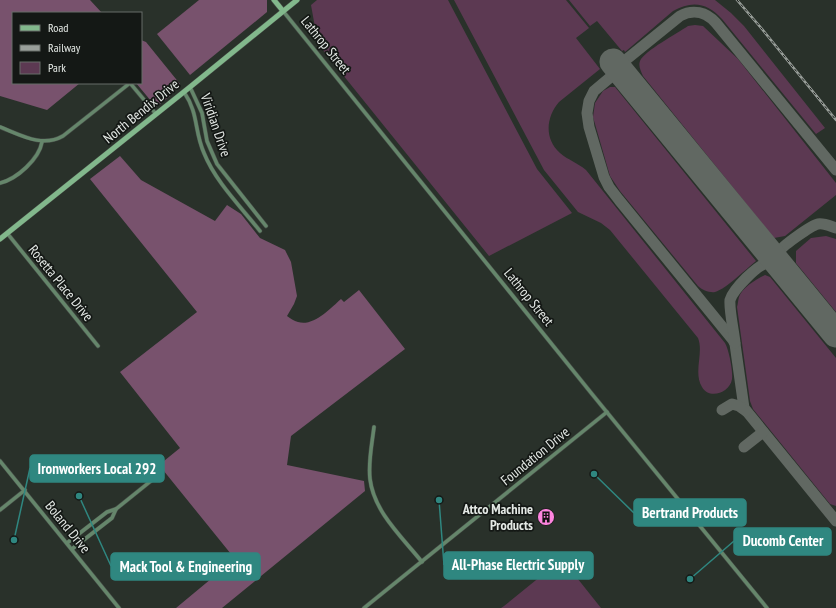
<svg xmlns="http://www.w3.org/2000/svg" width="836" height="608" font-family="'PT Sans Narrow',sans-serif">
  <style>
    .green { fill: #5c3952 }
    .forest { fill: #78526d }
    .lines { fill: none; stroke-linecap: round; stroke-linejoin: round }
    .taxiway { stroke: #616862; stroke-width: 11 }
    .runway { stroke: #616862; stroke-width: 27 }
    .street-casing { stroke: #474e48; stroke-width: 4.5 }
    .secondary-casing { stroke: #474e48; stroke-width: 6 }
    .street { stroke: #65866b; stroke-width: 3.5 }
    .secondary { stroke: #82b88c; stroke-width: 5 }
    .rail-casing { stroke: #999f9a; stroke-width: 2.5 }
    .rail { stroke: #141815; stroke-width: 1; stroke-dasharray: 3; stroke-linecap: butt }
    .labels { text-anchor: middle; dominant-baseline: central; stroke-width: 3.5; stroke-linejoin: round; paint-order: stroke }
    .street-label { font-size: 14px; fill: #e4e9e5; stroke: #141815 }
    .poi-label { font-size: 14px; font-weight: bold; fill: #e4e9e5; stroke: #141815; text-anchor: end }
    .leader { fill: none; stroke: #2f8780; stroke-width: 1.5 }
    .callout-dot { fill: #2f8780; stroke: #141815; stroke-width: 1.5 }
    .callout { fill: #2f8780; stroke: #2f8780; stroke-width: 1.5 }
    .callout-label { font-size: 15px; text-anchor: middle; font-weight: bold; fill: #fff }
  </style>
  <rect width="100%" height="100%" fill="#29312a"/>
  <!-- green -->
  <g class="green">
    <polygon points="317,0 448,0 537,169 572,213 489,256 318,44 311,5"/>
    <path d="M454,0H566L589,28L576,38L600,69L559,102C546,117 544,139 560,153C568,160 578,163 586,170L725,343C729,350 733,371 732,379C730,393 709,400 702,387C693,372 704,353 698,338L610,230L601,223L578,212L544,170Z"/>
    <path d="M569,0H715L731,13L744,26L825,128L816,134L722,19C708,3 692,0 673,11L625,52L624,50L622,51L597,21L590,26Z"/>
    <path d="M695,25L703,26L738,59L836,183V195L785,236L774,238L643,76C641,71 638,66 640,61C644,51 678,33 688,26Z"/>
    <path d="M610,87H615L756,261C747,268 726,289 715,292C710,293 702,290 698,286L620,191L610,176L593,117L595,103L603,91Z"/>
    <polygon points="826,236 836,239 836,312 796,263 796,251 811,238"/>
    <path d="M765,275L770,277L836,358V506L830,504L753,409L750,401L737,307C738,304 738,300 739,297C742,288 756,279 765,275Z"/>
    <polygon points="562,559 601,608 501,608 504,606"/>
  </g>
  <!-- forest -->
  <g class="forest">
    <polygon points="0,0 90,0 102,13 13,13 13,83 80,83 47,110 0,96"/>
    <polygon points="199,0 267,0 267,12 190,75 157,34"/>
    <polygon points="141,40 146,42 180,84 169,97 156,107 136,83 141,83"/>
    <path d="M120,156L141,180L215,221L227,205L241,214L260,238L285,250L291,262L297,296L294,304L287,316C290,318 294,321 298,322C313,327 331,308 341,299L344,302L359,290L405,349L291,436L287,465L364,481L365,491L222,608H176L235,559L159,465L180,448L120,372L197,312L90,179Z"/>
  </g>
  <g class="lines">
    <!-- taxiway -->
    <g class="taxiway">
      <path d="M617,67L680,16C693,9 706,12 716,23L836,170"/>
      <polyline points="619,70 594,91 589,101 587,113 589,127 604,177 609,187 619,200 733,340 735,344 744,408 836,521"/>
      <path d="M783,269C781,264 777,257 780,251C782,246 812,225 818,224C824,223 830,226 836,228"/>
      <path d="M735,343C734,332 729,310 730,300C733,290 758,263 769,263C774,263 779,267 783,269"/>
      <polyline points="722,410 732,404 739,406 746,411"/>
      <polyline points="744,447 763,432"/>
    </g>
    <!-- runway -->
    <polyline class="runway" points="613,62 836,334"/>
    <!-- street casing -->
    <g class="street-casing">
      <g id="street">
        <polyline points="283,11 592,394 767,608"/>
        <polyline points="130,83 156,114"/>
        <polyline points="190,87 202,113 207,141 217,164 266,226"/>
        <path d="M184,92C199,114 194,131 204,153C215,181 241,207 260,231"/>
        <path d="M0,127C21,135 42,148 63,136L130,83"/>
        <path d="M0,183C17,179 39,159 42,142"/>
        <polyline points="7,233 98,346"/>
        <path d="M374,427C372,444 368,462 370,479C374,512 402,537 422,562"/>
        <polyline points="0,461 119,608"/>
        <polyline points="0,510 25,490"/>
        <polyline points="67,543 107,512 116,509"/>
        <polyline points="72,549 112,518 116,509 162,472"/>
        <polyline points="364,608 607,412"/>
      </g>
    </g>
    <!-- secondary casing -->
    <g class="secondary-casing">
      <g id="secondary">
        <polyline points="274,0 283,11"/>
        <polyline points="0,239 190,87 297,0"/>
      </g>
    </g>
    <!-- street -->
    <use href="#street" class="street"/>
    <!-- secondary -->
    <use href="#secondary" class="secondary"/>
    <!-- rail casing -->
    <g class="rail-casing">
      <polyline id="rail" points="737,0 762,29 836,120"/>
    </g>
    <!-- rail -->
    <use href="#rail" class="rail"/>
  </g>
  <!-- icons -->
  <defs>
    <g id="building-disc" transform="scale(0.9)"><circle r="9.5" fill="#fe85df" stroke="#141815"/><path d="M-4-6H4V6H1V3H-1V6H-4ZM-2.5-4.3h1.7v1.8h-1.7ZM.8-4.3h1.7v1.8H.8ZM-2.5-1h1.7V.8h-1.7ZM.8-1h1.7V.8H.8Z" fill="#111"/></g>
  </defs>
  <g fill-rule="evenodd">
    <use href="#building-disc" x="546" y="517"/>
  </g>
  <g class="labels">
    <!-- street labels -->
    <g class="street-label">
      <text transform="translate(326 45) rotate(51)">Lathrop Street</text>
      <text transform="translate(141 111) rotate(-39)">North Bendix Drive</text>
      <text transform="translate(216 125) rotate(71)">Viridian Drive</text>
      <text transform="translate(61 283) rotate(51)">Rosetta Place Drive</text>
      <text transform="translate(529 297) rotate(51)">Lathrop Street</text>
      <text transform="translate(535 456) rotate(-39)">Foundation Drive</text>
      <text transform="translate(68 527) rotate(51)">Boland Drive</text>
    </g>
    <!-- poi labels -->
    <g class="poi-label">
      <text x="533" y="509">Attco Machine<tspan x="533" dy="16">Products</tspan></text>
    </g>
  </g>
  <!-- callouts -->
  <path class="leader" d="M14 540L30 468M594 474L634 513M690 579L734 541M439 500L444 565M79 496L111 566"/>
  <g class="callout-dot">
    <circle cx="14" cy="540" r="4"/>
    <circle cx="594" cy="474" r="4"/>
    <circle cx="690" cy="579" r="4"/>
    <circle cx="439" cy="500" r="4"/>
    <circle cx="79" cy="496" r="4"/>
  </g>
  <g class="callout">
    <rect x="30" y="455" width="134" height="27" rx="4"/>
    <rect x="634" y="499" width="112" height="27" rx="4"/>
    <rect x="734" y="528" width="97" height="27" rx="4"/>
    <rect x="444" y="552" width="149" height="27" rx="4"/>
    <rect x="111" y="553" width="149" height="27" rx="4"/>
  </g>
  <g class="callout-label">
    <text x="97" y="474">Ironworkers Local 292</text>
    <text x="690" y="518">Bertrand Products</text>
    <text x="783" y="546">Ducomb Center</text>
    <text x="518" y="570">All-Phase Electric Supply</text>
    <text x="186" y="572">Mack Tool &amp; Engineering</text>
  </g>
  <!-- legend -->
  <rect x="12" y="12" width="130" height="72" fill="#141815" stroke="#676c68"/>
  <rect x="20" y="25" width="20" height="6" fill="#82b88c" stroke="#676c68"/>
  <text x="48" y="32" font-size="12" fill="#e4e9e5">Road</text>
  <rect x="20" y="45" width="20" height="6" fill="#999f9a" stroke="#676c68"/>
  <text x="48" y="52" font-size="12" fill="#e4e9e5">Railway</text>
  <rect x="20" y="62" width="20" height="12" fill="#5c3952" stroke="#676c68"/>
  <text x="48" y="72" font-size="12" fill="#e4e9e5">Park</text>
</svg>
